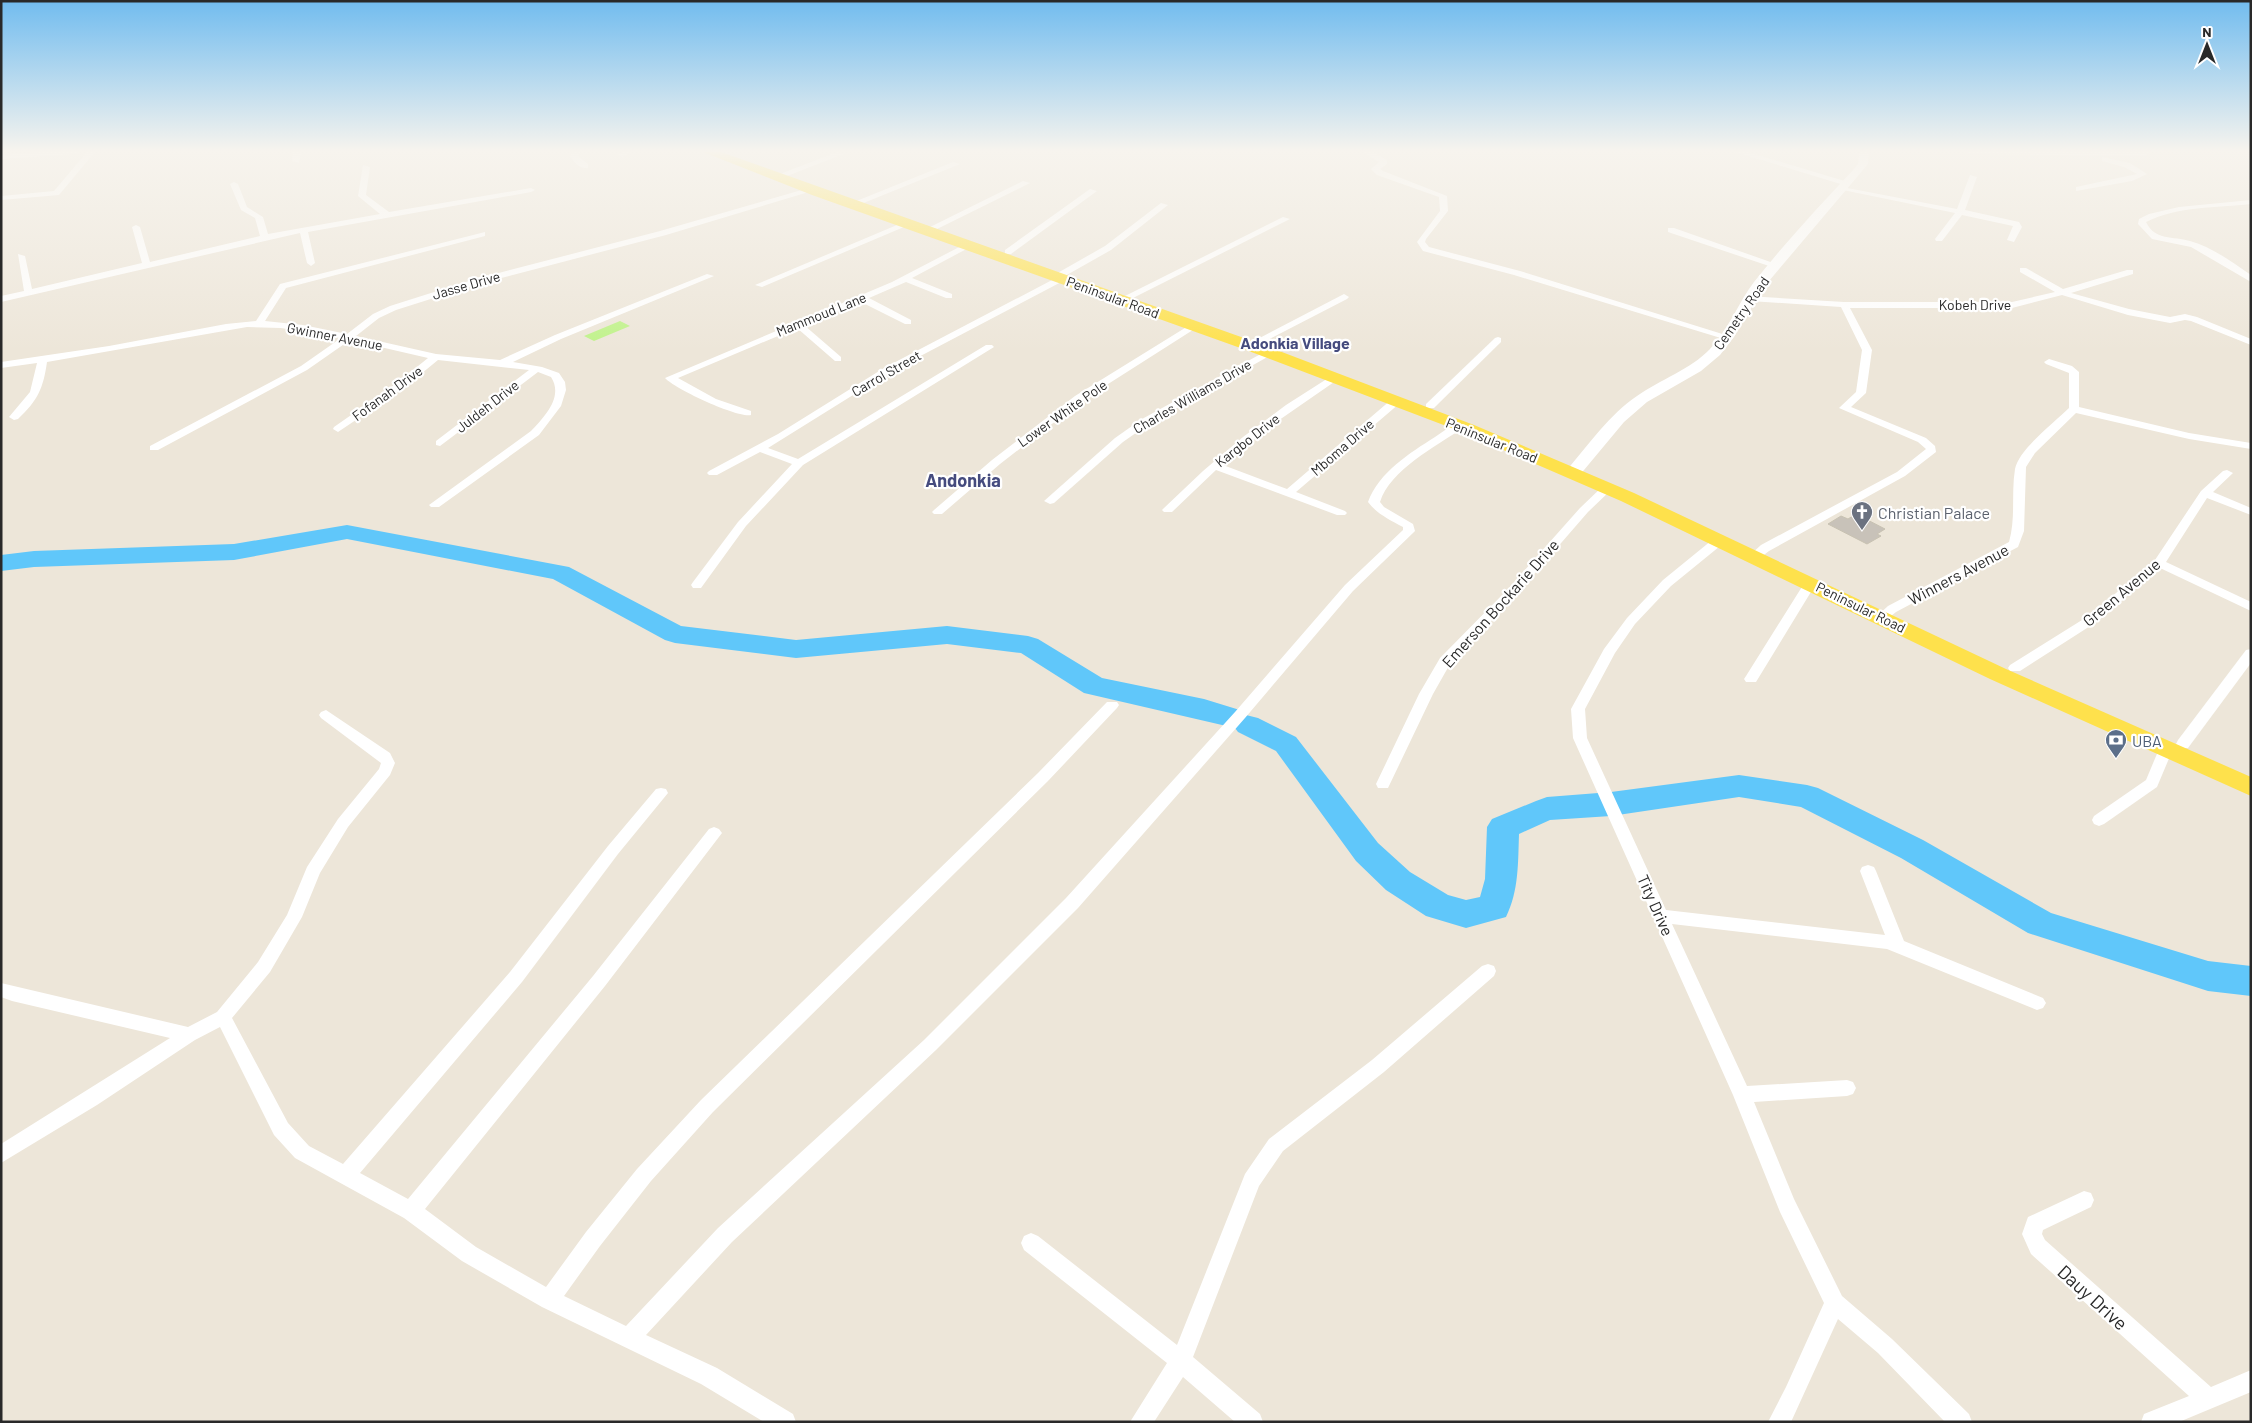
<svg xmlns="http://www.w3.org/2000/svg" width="2252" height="1423" font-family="Barlow,sans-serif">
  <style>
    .pitch { fill: #bff289 }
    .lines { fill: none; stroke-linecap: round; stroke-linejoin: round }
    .river { fill: #60c7fa; fill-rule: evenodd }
    .building { fill: #c8c2b9; stroke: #c8c2b2 }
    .street { fill: #fff; fill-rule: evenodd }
    .secondary { fill: #fff; fill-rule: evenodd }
    .primary { fill: #fee14c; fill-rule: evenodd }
    .labels { text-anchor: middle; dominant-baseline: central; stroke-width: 4.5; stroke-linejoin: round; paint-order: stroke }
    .far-street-label { font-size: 14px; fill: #292929; stroke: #fff }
    .far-quarter-label { font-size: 16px; font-weight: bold; fill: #454b7e; stroke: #fff }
    .worship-label { font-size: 16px; fill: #5b616d; stroke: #fff; text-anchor: start }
    .street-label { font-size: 16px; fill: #292929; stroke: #fff }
    .service-label { font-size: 16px; fill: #4e5e75; stroke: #fff; text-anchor: start }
    .neighbourhood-label { font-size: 18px; font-weight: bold; fill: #454b7e; stroke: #fff }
    .near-street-label { font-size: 19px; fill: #292929; stroke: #fff }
  </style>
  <rect width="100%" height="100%" fill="#ede6d9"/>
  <!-- pitch -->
  <polygon class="pitch" points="620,321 630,326 594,341 584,336"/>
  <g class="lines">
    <!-- river -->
    <path class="river" d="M347,525L569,567L681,626L796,640L947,626L1028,636L1038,639L1102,678L1204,699L1243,711L1246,715L1258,718L1296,737L1378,843L1410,872L1448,895L1466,900L1480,897L1485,879L1487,827L1492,819L1536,801L1547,797L1611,792L1739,775L1807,785L1818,788L1923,840L2051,913L2208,961L2251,966V996L2208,991L2028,933L1901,858L1801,807L1739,797L1611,816L1550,820L1519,834C1518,862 1519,891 1506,917L1466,928L1426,916L1386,890L1356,861L1276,751L1238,732L1235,728L1084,693L1021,653L947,644L796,658L675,643L665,640L553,579L347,539L234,560L34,567L1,571V555L34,551L234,544Z"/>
  </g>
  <!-- building -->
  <polygon class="building" points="1856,514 1885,529 1877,534 1881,536 1867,544 1828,524 1841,516 1848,519"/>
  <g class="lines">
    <!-- street -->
    <g class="street">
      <polygon points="38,152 78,152 74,154 1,159 1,155"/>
      <polygon points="87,152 95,152 59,195 1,200 1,196 54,191"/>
      <polygon points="293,152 301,152 299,163 292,161"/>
      <path d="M572,152H580L578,156L588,164V168C579,169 574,162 570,156Z"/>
      <polygon points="622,152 632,152 622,157 618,155"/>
      <polygon points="837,152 846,153 787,176 780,174"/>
      <polygon points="1363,152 1373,152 1387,160 1387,164 1380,169 1383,171 1447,196 1448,211 1426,239 1425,242 1429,247 1520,271 1732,337 1727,340 1724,339 1514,275 1423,251 1417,242 1440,211 1439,197 1377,175 1371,169 1379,162"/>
      <polygon points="1735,152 1748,152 1851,183 1844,185"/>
      <polygon points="1966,152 2149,152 2149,154 2145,156 1970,154"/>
      <polygon points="2102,157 2130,163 2147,174 2132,181 2076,191 2076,187 2137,174 2124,167 2102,161"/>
      <polygon points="953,162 960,164 861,204 854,202"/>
      <polygon points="363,165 370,167 366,195 389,212 531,188 535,190 531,192 308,232 315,263 311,266 307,263 300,233 1,302 1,296 24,291 18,254 25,256 32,289 142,263 132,227 136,225 140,227 150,262 260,236 255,218 241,210 230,184 234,182 238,184 247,207 263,217 268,234 380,214 358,196"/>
      <polygon points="1970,175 1977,177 1965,210 2019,222 2022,227 2014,242 2007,240 2013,226 1962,215 1942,241 1936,241 1935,239 1955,213 1838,189 1842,187 1957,209"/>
      <polygon points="1023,181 1030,183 937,229 930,227"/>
      <path d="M805,189L812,191L666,235L478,284L396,310L379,318L356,336L436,354L500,360L555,335L707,274L714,276L561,339L513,362L542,367L559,373L565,382L566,390L561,406L539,435L439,507H431L429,505L531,431C544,417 564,397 551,377L538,372L440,446L436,445V441L529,370L438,360L405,387L338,432L333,429L334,427L397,383L428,358L350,340L307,370L158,450H150V446L301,366L341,338L281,328L247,327L47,362C43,389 38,400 18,419L14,420L9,417L30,392L37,363L1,368V362L109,346L226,324L256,321L280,284L485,232V236L286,288L265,321L303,325L347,334L373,314L390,306L472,280L660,231Z"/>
      <polygon points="1090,189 1097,191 1011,254 1005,254 1005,250"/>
      <path d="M2251,200V204C2216,208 2178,206 2146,222C2155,241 2173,236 2190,241C2212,247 2232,262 2251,275V282L2191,247L2152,239L2138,224L2139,219L2149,214L2179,207Z"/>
      <polygon points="1161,203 1168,205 1111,250 1065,276 1065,280 890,372 768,448 798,459 986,345 992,345 994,347 803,465 746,526 701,588 693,588 691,585 693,582 738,522 792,464 760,452 717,475 709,475 707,473 709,471 778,434 884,368 1054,279 1054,275 1105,246"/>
      <polygon points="1283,217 1290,219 1133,298 1125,296"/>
      <polygon points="904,222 911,224 762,287 755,285"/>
      <polygon points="1668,228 1674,228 1779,265 1772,267 1668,232"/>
      <path d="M967,243L974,245L912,278L952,294V298H946L906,282L869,298L911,320V324H905L861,302L804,325L841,357V361H835L797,328L678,378L716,399L751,411V415C737,418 675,389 665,378L892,282Z"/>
      <polygon points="2020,268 2026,268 2063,289 2127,270 2133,270 2133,274 2071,293 2129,309 2170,317 2185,314 2197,317 2251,339 2251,345 2191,321 2185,320 2170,323 2128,315 2062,295 2012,308 1850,308 1872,350 1866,393 1851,407 1926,438 1935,446 1936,452 1905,476 1769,551 1760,558 1752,558 1750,555 1761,545 1897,472 1926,449 1918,442 1839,408 1856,392 1862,350 1841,307 1750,301 1747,300 1747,296 1844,302 2012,302 2055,292 2020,272"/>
      <polygon points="1344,294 1349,297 1347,299 1260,344 1257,345 1252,342"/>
      <polygon points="1193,323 1198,326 1196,328 1083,400 1000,464 942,514 934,514 932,512 934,510 992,460 1075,396"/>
      <polygon points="1498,337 1501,338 1501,342 1434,408 1426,408 1426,404 1495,338"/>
      <polygon points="1268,350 1271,351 1271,355 1150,423 1123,442 1054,503 1050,504 1044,501 1115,438 1142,419"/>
      <path d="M2049,359L2072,366L2079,372V407L2189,433L2251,443V449L2189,439L2076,413L2035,453L2026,467L2024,531L2018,547L1896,612L1886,620H1878L1876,617L1888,606L2009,542C2016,518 2011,493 2015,469C2019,449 2055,422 2069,408V373L2046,364L2044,362Z"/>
      <polygon points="1333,375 1338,378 1337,380 1272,425 1223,465 1287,489 1392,399 1400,399 1400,403 1296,492 1345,511 1347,513 1345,515 1337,515 1216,470 1172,512 1164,512 1162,510 1164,508 1203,471 1243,437 1286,405"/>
      <path d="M1459,423L1463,424V428C1436,446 1390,470 1380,502L1384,507L1413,524L1415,531L1413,533L1353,591L1245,718L1078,908L936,1050L732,1242L646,1335L717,1368L793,1414L796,1422H764L701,1384L542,1307L462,1261L404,1218L295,1158L274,1135L220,1027L195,1040L97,1105L1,1163V1144L170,1038L12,1001L1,997V983L188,1027L217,1012L258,962L287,915L307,867L338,819L379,769L381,763L321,718L319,715L321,712L326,710L390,753L395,763L390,775L348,827L320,873L302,917L270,972L232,1018L288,1123L309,1146L343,1164L510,972L608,846L656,789L661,788L666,789L668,793L618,854L522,982L360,1173L408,1199L593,976L709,829L714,827L719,829L722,833L605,986L425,1209L476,1247L546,1287L586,1232L637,1169L701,1100L1038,773L1107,702H1117L1119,705L1117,708L1048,781L713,1112L651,1181L600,1246L564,1296L626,1326L718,1228L924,1040L1066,898L1235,712L1345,585L1403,530V527C1390,520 1377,514 1368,502C1379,472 1410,453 1435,437C1443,432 1450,425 1459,423Z"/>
      <polygon points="2227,470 2233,473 2213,492 2251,508 2251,515 2207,498 2166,562 2251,602 2251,611 2160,568 2098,621 2020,671 2010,671 2008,668 2010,665 2090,615 2155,560 2201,491 2223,471"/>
      <polygon points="1607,485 1613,488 1611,490 1588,512 1516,595 1450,664 1433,694 1388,788 1378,788 1376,784 1419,694 1440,658 1508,589 1580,508 1603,486"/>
      <polygon points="1721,535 1727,539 1725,542 1671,586 1635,624 1615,653 1585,709 1587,738 1666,910 1885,935 1860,871 1862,867 1868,865 1874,867 1876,871 1904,941 2043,998 2046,1003 2043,1008 2037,1010 1887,949 1672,924 1747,1086 1847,1080 1853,1082 1856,1088 1853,1094 1847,1096 1754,1102 1794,1199 1842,1296 1892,1339 1969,1414 1972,1422 1945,1422 1878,1353 1838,1319 1791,1422 1768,1422 1786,1387 1824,1303 1780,1212 1733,1095 1573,738 1571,709 1604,649 1627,618 1663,580 1717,536"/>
      <polygon points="1811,578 1817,582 1756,682 1746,682 1744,679 1746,676 1805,582"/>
      <polygon points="2251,649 2251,663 2188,748 2178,748 2176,744 2178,740 2246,650"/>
      <polygon points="2166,744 2171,745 2173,749 2157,787 2104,824 2099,826 2094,824 2092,820 2094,816 2146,780 2159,749 2161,745"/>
      <polygon points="1488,964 1494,966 1496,971 1494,976 1384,1072 1283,1151 1259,1186 1193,1357 1260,1414 1263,1422 1235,1422 1183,1377 1154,1422 1130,1422 1167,1363 1024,1250 1021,1243 1024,1236 1031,1233 1038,1236 1177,1345 1245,1174 1269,1139 1372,1060 1482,966"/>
      <polygon points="2084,1191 2091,1193 2094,1200 2091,1207 2043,1230 2042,1234 2045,1240 2211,1387 2251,1370 2251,1392 2179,1422 2141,1422 2144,1414 2189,1396 2031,1254 2022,1234 2028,1217"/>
    </g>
    <!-- secondary -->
    <path class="secondary" d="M1859,152H1869L1868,164L1763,288L1734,337L1720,355L1701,371L1647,402L1624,422L1579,476H1567L1565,473L1567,470C1589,444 1610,414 1637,396C1661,379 1690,370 1710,349C1729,329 1738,303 1754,282C1785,243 1820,205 1854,169L1858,164Z"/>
    <!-- primary -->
    <polygon class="primary" points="703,152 721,152 1258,343 1474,425 1634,493 2006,669 2251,777 2251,796 1990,679 1621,501 1462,432 1246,350 812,195"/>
  </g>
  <!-- sky -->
  <linearGradient id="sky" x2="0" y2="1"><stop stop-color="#71bcef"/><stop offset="0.43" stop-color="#f7f4ee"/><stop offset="1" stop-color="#f7f4ee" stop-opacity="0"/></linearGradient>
  <rect width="2252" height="351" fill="url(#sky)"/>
  <!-- icons -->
  <defs>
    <g id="church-pin" transform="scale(1.125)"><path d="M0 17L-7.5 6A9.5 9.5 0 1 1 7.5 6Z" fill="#6b7280" stroke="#fff"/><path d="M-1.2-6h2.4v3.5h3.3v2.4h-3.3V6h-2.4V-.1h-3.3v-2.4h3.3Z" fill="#fff"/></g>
    <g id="bank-pin" transform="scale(1.125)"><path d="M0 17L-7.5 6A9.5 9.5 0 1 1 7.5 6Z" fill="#5c6f8a" stroke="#fff"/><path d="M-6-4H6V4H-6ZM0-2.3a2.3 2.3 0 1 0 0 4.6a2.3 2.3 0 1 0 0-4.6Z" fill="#fff"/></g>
  </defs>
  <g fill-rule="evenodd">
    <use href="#church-pin" x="1862" y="512"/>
    <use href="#bank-pin" x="2116" y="740"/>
  </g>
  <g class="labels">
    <!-- far-street labels -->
    <g class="far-street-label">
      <text transform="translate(466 285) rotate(-16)">Jasse Drive</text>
      <text transform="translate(1113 297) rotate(20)">Peninsular Road</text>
      <text x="1975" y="304">Kobeh Drive</text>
      <text transform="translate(1741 313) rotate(-55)">Cemetry Road</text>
      <text transform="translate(821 314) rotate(-22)">Mammoud Lane</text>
      <text transform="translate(335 336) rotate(11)">Gwinner Avenue</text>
      <text transform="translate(886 373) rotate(-30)">Carrol Street</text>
      <text transform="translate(387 393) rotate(-36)">Fofanah Drive</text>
      <text transform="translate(1192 396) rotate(-30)">Charles Williams Drive</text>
      <text transform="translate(487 406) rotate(-38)">Juldeh Drive</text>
      <text transform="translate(1062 413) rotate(-35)">Lower White Pole</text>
      <text transform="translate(1247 440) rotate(-38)">Kargbo Drive</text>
      <text transform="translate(1492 440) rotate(22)">Peninsular Road</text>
      <text transform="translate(1342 447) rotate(-41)">Mboma Drive</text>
      <text transform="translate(1861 607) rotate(26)">Peninsular Road</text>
    </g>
    <!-- far-quarter labels -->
    <g class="far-quarter-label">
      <text x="1295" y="342">Adonkia Village</text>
    </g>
    <!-- worship labels -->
    <g class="worship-label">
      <text x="1878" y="512">Christian Palace</text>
    </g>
    <!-- street labels -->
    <g class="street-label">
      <text transform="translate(1958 574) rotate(-28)">Winners Avenue</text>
      <text transform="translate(2121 592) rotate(-40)">Green Avenue</text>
      <text transform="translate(1500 603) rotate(-48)">Emerson Bockarie Drive</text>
      <text transform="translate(1656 905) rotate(66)">Tity Drive</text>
    </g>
    <!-- service labels -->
    <g class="service-label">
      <text x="2132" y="740">UBA</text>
    </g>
    <!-- neighbourhood labels -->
    <g class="neighbourhood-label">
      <text x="963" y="480">Andonkia</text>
    </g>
    <!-- near-street labels -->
    <g class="near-street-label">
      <text transform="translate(2093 1297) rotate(42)">Dauy Drive</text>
    </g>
  </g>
  <!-- border -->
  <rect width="2252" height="1423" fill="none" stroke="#292929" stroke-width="5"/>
  <!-- north arrow -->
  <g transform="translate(2207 45)" stroke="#ffffff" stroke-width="4" paint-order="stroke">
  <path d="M0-4L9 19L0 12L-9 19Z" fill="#292929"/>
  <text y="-8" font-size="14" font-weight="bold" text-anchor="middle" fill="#292929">N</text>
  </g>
</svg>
